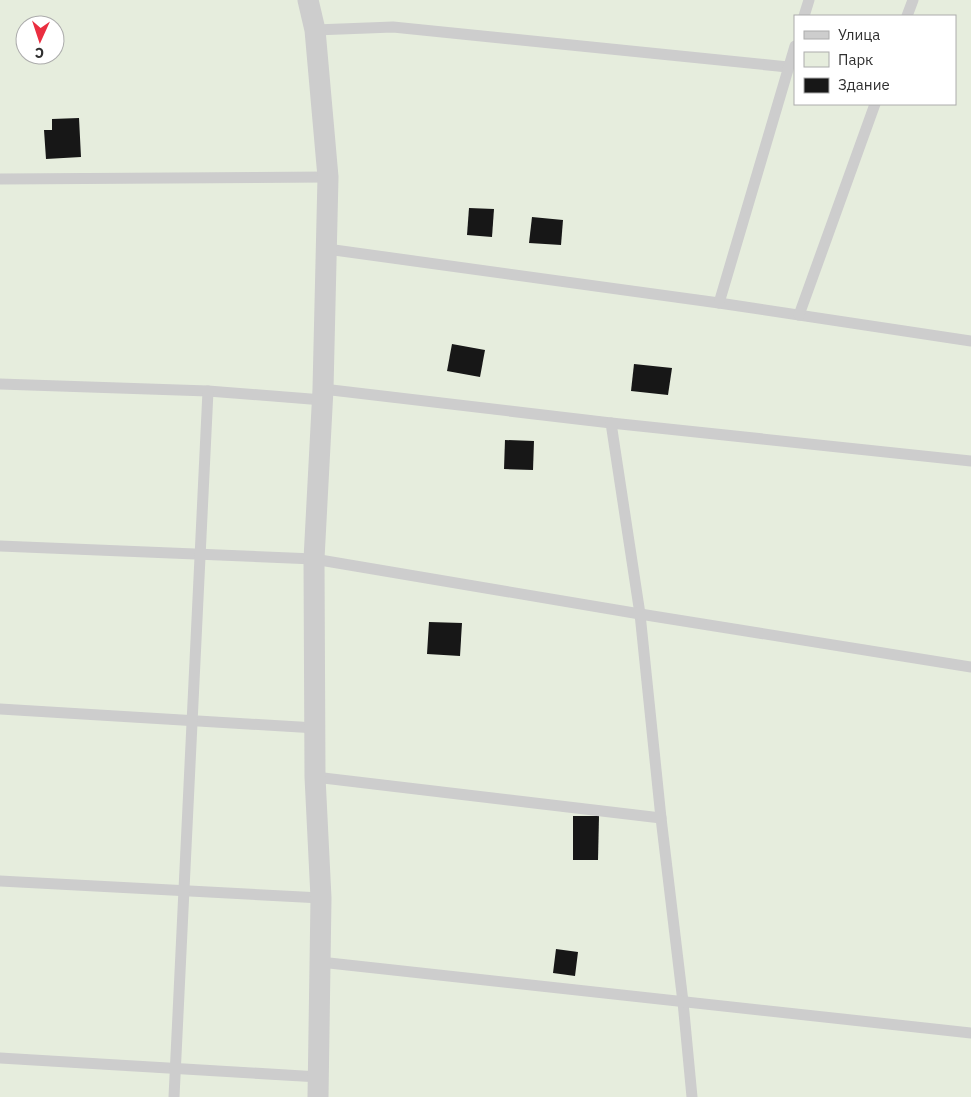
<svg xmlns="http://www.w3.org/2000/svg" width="971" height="1097" font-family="'IBM Plex Sans',sans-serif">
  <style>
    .green { fill: #e6eddd; fill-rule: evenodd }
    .building { fill: #171717 }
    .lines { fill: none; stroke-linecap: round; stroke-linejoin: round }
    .lane { stroke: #cdcdcd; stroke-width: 11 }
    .street { stroke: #cdcdcd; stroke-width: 21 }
  </style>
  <rect width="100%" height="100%" fill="#fff"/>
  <!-- green -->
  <path class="green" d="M0,0H971V1097H0ZM795,16H955V104H795ZM25,25H55V55H25Z"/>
  <!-- building -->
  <g class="building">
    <polygon points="79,118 81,157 46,159 44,130 52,130 52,119"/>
    <polygon points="469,208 494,209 492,237 467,235"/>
    <polygon points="532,217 563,220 561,245 529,243"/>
    <polygon points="452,344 485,350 480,377 447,371"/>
    <polygon points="634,364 672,368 668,395 631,391"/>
    <polygon points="505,440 534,441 533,470 504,469"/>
    <polygon points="429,622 462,623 460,656 427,654"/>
    <polygon points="573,816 599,816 598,860 573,860"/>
    <polygon points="556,949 578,952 575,976 553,973"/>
  </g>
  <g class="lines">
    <!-- lane -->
    <g class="lane">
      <polyline points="804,16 809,0"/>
      <polyline points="907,16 913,0"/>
      <polyline points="315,30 393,27 788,67"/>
      <polyline points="0,179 328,177"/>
      <polyline points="327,249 719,303 971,341"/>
      <polyline points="719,303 795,46"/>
      <polyline points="799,315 875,104"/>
      <polyline points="0,384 208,391 323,400"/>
      <polyline points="323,389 611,423 971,461"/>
      <polyline points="611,423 640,614 661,818 683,1002 692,1097"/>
      <polyline points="0,546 314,559 640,614 971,667"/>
      <polyline points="0,709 316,728"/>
      <polyline points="315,777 661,818"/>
      <polyline points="0,881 321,898"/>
      <polyline points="320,962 971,1033"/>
      <polyline points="0,1058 319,1077"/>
      <polyline points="174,1097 208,391"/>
    </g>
    <!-- street -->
    <polyline class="street" points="308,0 315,30 328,177 323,389 314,559 315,777 321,898 318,1097"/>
  </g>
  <!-- legend -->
  <rect x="794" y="15" width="162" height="90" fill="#ffffff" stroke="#acacac"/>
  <rect x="804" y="31" width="25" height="8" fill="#cdcdcd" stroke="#acacac"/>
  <text x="838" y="40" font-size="15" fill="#303030">Улица</text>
  <rect x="804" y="52" width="25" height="15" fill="#e6eddd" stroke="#acacac"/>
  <text x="838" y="65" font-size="15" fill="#303030">Парк</text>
  <rect x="804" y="78" width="25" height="15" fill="#171717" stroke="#acacac"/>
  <text x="838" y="90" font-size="15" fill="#303030">Здание</text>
  <!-- north arrow -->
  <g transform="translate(40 40) rotate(183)"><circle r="24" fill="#ffffff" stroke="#acacac"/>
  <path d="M0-4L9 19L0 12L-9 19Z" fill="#ea2e40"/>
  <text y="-8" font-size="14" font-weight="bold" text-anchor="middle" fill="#303030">С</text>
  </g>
</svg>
